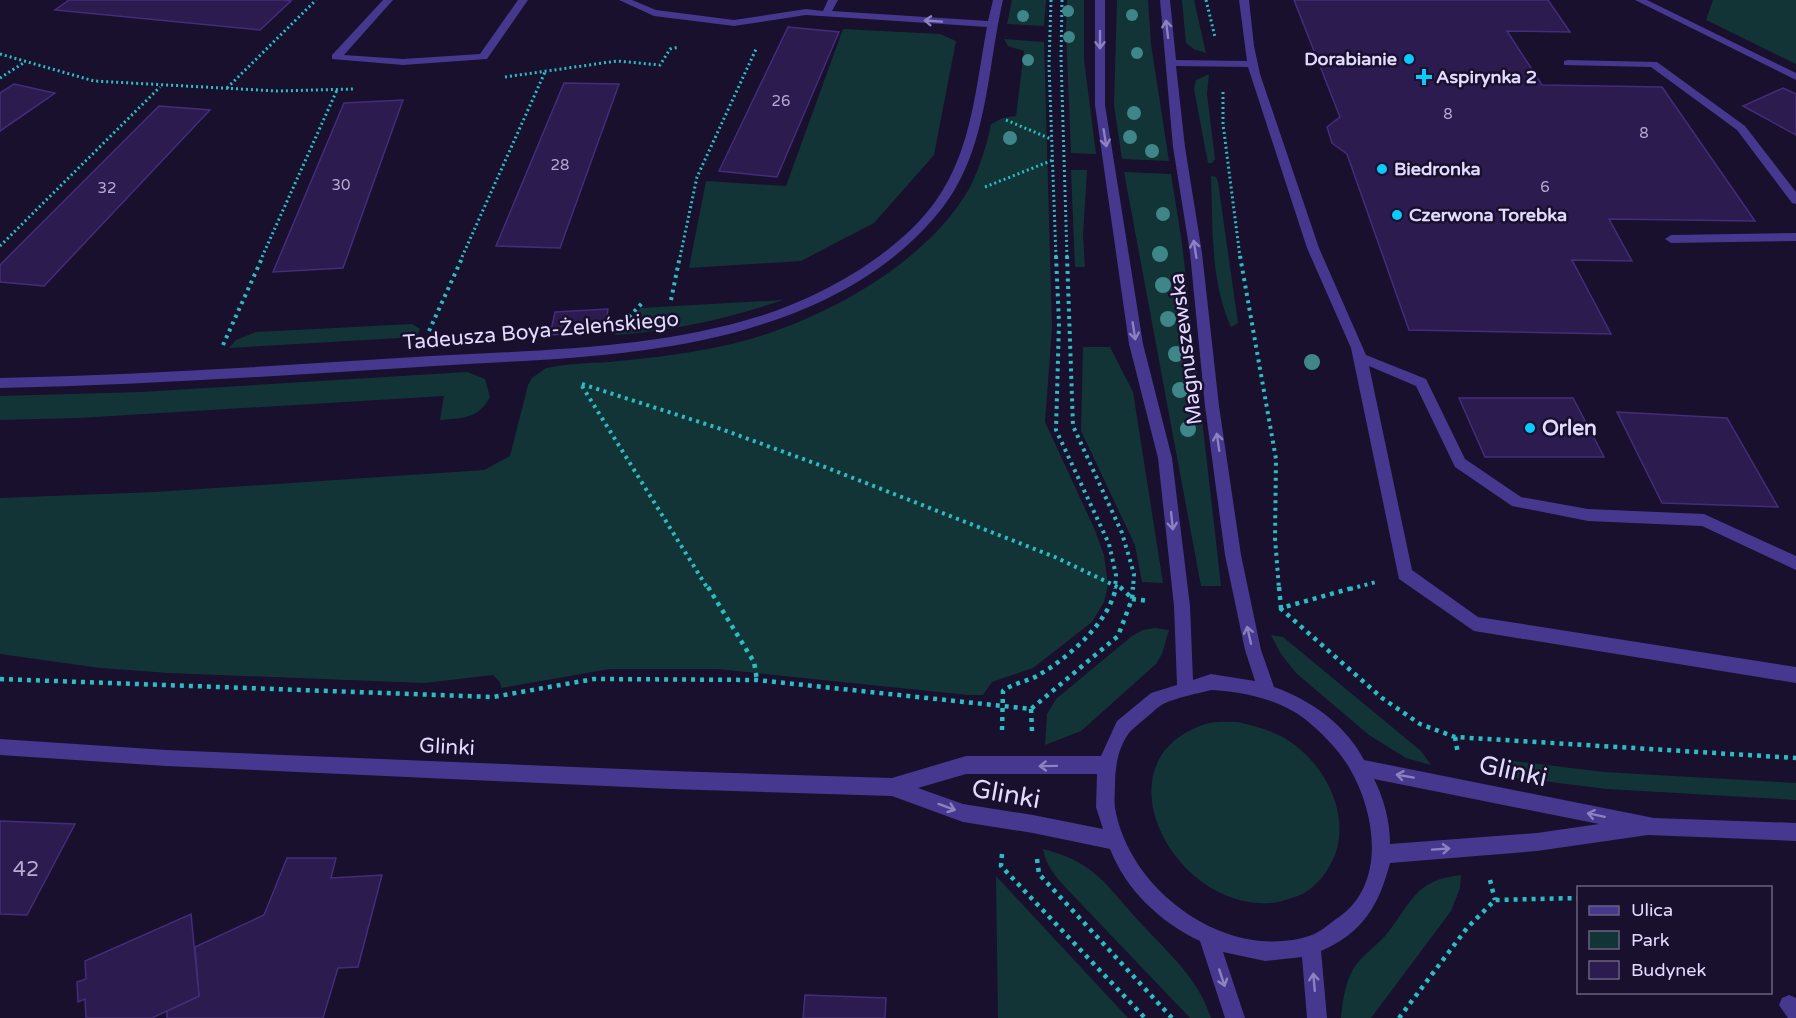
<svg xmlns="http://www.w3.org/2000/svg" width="1796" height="1018" font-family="'Varela Round',sans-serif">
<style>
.green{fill:#123437}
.building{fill:#2b1b4e;stroke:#442c7c;stroke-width:1.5}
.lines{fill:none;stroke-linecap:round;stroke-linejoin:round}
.path-far2{stroke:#2abdc4;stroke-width:3;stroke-dasharray:2 3;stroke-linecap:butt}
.path-far1{stroke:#2abdc4;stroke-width:4;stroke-dasharray:3 4.5;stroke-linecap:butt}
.path{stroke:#2abdc4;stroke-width:4.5;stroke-dasharray:4 5;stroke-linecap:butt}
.minor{fill:#45388e;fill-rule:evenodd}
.tree{fill:#3f8688}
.oneway{stroke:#8c81c1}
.poi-dot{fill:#07cbff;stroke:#18102c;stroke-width:2}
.labels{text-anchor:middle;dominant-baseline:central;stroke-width:5;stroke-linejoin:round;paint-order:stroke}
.far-number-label{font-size:15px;fill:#b5abd3}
.far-poi-label{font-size:18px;font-weight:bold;fill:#e3dbff;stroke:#18102c;text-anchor:start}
.street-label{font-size:21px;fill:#e3dbff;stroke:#18102c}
.poi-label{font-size:21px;font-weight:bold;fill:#e3dbff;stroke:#18102c;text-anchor:start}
.near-number-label{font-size:21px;fill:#b5abd3}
.near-street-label{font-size:26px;fill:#e3dbff;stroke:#18102c}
</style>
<rect width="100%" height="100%" fill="#18102c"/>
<g class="green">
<path d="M1012 0H1046L1044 26 1007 24Z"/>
<path d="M1067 0H1084V59L1096 154 1071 153 1066 32Z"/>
<path d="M1117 0H1148L1151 44 1169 161 1122 159 1114 105Z"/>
<path d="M1182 0H1194L1206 53 1194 49 1186 43Z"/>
<path d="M1713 0H1796V64L1706 20Z"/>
<path d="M843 29 940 34 956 41 934 155 874 223 801 261 689 268 706 181 786 186Z"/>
<path d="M1004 39 1044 42 1052 328 1045 422 1094 528 1104 555 1108 585 1104 602 1092 622 1033 668 992 682 983 695H968L717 669H610L501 688 500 682 493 675 424 683 169 673 100 668 0 654V498L155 492 484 470 510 456 528 385 532 378 546 368C566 364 588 363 609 362 642 359 675 355 708 349 800 333 921 272 969 189 979 170 987 145 991 124L1003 118 1016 116 1024 51 1008 46Z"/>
<path d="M1209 74 1207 94 1215 159 1212 163H1208L1194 89 1196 80Z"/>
<path d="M1071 170H1087L1083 235 1085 267H1075Z"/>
<path d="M1124 172 1171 174 1182 243 1221 586H1201Z"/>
<path d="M1211 176 1216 177 1218 182 1238 323 1231 327C1210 280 1213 228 1211 176Z"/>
<path d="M783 300C727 319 672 331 614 335L641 308Z"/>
<path d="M412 324 420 329 417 337 229 348 236 340 256 332Z"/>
<path d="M1083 347H1110L1133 392 1163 583 1142 582 1135 545 1081 431Z"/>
<path d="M467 372 485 379 490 397C479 419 462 418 440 420L444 396 78 418 0 420V396L141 392Z"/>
<path d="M1155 628 1169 630 1162 654 1156 664 1081 731 1045 745 1047 714 1056 699 1132 636 1143 630Z"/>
<path d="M1271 635 1283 637 1421 751 1431 765 1406 758 1369 735 1296 673 1281 654Z"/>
<path d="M1238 722C1259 727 1279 732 1296 746 1331 773 1354 826 1329 867 1321 881 1308 894 1292 898 1285 900 1277 903 1270 903 1172 909 1095 759 1206 724 1216 721 1228 722 1238 722Z"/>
<path d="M1488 758 1604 772 1796 783V800L1607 789 1493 775Z"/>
<path d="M1043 849C1059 853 1075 859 1089 869 1108 883 1121 902 1137 919 1165 950 1198 977 1211 1018H1190L1067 889C1056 877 1046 866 1043 849Z"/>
<path d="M1461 875 1460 888 1451 911 1371 1018H1341C1343 1000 1345 980 1356 965 1364 954 1376 946 1385 936 1411 905 1413 880 1461 875Z"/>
<path d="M996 876 1128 1018H998Z"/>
</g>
<g class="building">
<path d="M69 0H285L291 1 260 30 55 10Z"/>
<path d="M1294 0H1548L1570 32 1507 31 1542 85 1662 87 1755 221 1609 219 1632 261 1572 260 1611 334 1409 330 1347 154 1332 143 1327 127 1340 117Z"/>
<path d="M788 27 839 32 777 177 719 171Z"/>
<path d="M564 83 619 84 560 248 496 246Z"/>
<path d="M14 84 55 93 0 131V93Z"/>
<path d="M1783 88 1796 94V135L1743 106Z"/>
<path d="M403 100 343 268 273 272 344 103Z"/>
<path d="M159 106 210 110 44 286 0 282V265Z"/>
<path d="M608 309 605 332 550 335 555 312Z"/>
<path d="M1459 398H1573L1604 457H1485Z"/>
<path d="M1617 412 1727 418 1778 507 1662 503Z"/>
<path d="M0 821 75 824 27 915 0 914Z"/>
<path d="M287 858H336L331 878 382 875 358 967 338 968 323 1018H167V1011L199 996 195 947 264 915Z"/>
<path d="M191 914 199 996 152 1018H86L85 999 78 1002 77 982 86 979 85 961Z"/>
<path d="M805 995 886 998 885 1018H803Z"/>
</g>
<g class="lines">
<g class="path-far2">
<path d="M1051 0 1049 65 1056 257"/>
<path d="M1062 0 1061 58 1067 257"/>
<path d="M1206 0 1215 37"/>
<path d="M0 54 94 81 277 91 354 89"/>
<path d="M505 77 617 61 660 65 670 49 679 47"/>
<path d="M0 78 25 62"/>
<path d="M227 88 316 0"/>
<path d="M1223 92V124L1240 257"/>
<path d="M1006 120 1051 139"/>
<path d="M985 187 1053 160"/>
<path d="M0 246 160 87"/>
<path d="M262 257 337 90"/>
<path d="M462 257 545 72"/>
<path d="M680 257 697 177 757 47"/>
</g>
<g class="path-far1">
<path d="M1056 256 1059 323 1056 430 1109 544 1116 575 1115 589"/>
<path d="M1067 256 1073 426 1122 533 1134 574 1133 589"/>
<path d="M1240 256 1276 459 1275 538 1279 589"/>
<path d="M671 300 680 256"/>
<path d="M629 317 643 302"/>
<path d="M429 331 463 256"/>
<path d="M223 345 263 256"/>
<path d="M582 384 721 429 825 467 1055 557 1122 589"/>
<path d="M582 386 708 589"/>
<path d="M1350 589 1376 582"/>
</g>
<g class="path">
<path d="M708 587 754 662 757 680"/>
<path d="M1120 587 1133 599"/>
<path d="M1279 587 1281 608 1356 587"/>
<path d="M1132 599 1149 601"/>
<path d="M1280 608 1382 698 1420 724 1455 737 1796 758"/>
<path d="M0 679 493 697 594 679 757 680 1031 709 1118 636 1132 599 1133 587"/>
<path d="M1031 709 1032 732"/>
<path d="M1002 730 1003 691C1013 683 1026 682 1037 676 1068 658 1109 623 1116 587"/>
<path d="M1455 737 1458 754"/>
<path d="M1002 854 1001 866 1145 1018"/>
<path d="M1037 859 1039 874 1172 1018"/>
<path d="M1490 880 1495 900"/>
<path d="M1399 1018 1467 928 1495 900 1578 898"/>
</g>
<g class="minor">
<path d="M383 0H393L344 55 403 59 480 54 518 0H528L487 59 403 65 332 59V55Z"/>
<path d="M619 0H632L656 10 734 20 806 9 823 11 828 0H838L832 11 988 21 993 0H1003C987 69 988 149 943 207 901 262 835 301 769 322 663 358 546 359 435 366 290 375 145 385 0 388V378C144 375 287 365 431 356 540 350 655 349 760 316 822 297 900 253 937 199 972 149 976 85 987 27L806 15 734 26 654 16Z"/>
<path d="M1095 0H1105V105L1143 344 1172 458 1190 606 1193 680 1211 674 1255 681 1245 650 1225 555 1205 406 1190 253 1173 147 1160 0H1170L1176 60 1247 61 1239 0H1249L1254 46 1260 74 1319 248 1366 355 1426 379 1465 459 1521 497 1588 509 1704 514 1796 556V570L1702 526 1588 521 1512 506 1455 467 1416 386 1369 366 1412 570 1478 617 1796 667V683L1474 631 1399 579 1351 348 1307 248 1248 67 1176 66 1185 147 1202 253 1219 406 1241 555 1261 650 1274 687C1311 700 1346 725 1364 760L1654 818 1796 823V841L1648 835 1537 851 1390 863C1379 905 1363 933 1321 951L1327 1018H1307L1302 957 1265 961 1223 952 1245 1018H1225L1200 941C1161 923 1126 890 1110 849L1033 833 963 822 892 796 671 789 166 766 0 755V739L166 750 671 771 892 778 966 756H1101L1117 721 1151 693 1177 685 1174 606 1158 458 1129 344 1095 105ZM1211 690C1244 692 1278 699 1305 719 1322 733 1339 750 1350 769 1376 814 1386 884 1339 917 1330 923 1322 931 1312 935 1228 964 1129 891 1115 808 1114 800 1115 792 1115 785 1115 767 1118 748 1129 733 1132 729 1138 725 1142 721 1149 716 1156 708 1163 704 1178 697 1196 694 1211 690ZM966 774H1097L1096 807 1103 829 1033 815 963 804 918 788ZM1374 779 1599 824 1537 833 1390 844C1390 821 1384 799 1374 779Z"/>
<path d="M1635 0H1647L1796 73V80Z"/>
<path d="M1568 60 1657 62 1745 126 1796 192V204L1792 203 1737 130 1651 67 1564 65V61Z"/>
<path d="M1796 233V241L1671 243 1665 239 1671 235Z"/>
<path d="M1789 995 1796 998V1018H1788L1779 1005 1782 998Z"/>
</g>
</g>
<g class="tree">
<circle cx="1068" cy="11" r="6"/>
<circle cx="1132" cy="15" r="6"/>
<circle cx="1023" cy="16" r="6"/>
<circle cx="1069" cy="37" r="6"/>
<circle cx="1137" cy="53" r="6"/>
<circle cx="1028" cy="60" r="6"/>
<circle cx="1134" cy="113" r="7"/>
<circle cx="1130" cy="137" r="7"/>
<circle cx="1010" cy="138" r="7"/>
<circle cx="1152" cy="151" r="7"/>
<circle cx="1163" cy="214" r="7"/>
<circle cx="1160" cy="254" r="8"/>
<circle cx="1163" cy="285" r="8"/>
<circle cx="1168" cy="319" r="8"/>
<circle cx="1176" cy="354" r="8"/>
<circle cx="1312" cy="362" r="8"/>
<circle cx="1180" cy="390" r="8"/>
<circle cx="1188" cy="429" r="8"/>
</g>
<defs><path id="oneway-shaft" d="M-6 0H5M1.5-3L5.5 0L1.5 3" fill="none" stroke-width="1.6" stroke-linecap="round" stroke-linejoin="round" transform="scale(1.5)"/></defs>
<g class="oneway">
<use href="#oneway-shaft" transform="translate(933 21) rotate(-176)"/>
<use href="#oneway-shaft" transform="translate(1167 29) rotate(-97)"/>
<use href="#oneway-shaft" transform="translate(1100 40) rotate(90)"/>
<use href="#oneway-shaft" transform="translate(1105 138) rotate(81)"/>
<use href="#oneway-shaft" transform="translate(1195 249) rotate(-99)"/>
<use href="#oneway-shaft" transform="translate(1134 331) rotate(81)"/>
<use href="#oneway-shaft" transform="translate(1218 442) rotate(-98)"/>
<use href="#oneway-shaft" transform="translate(1172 521) rotate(84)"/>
<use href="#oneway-shaft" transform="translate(1249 635) rotate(-103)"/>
<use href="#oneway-shaft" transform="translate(1048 766) rotate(179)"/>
<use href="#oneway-shaft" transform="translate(1405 776) rotate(-170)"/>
<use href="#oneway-shaft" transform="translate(947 807) rotate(20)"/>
<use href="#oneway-shaft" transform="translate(1596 815) rotate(-168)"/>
<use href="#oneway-shaft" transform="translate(1441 849) rotate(-4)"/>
<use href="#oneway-shaft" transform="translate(1222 978) rotate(72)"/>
<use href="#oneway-shaft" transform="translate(1314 982) rotate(-95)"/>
</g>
<g class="poi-dot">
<circle cx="1409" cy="59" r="6"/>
<path d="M1421 68h6v6h6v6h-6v6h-6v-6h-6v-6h6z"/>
<circle cx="1382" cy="169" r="6"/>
<circle cx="1397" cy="215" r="6"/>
<circle cx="1530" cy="428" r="6"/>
</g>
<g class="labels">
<g class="far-number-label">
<text x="781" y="101">26</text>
<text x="1448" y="114">8</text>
<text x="1644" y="133">8</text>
<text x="560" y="165">28</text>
<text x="341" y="185">30</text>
<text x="1545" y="187">6</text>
<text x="107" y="188">32</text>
</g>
<g class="far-poi-label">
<text x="1397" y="59" text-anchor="end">Dorabianie</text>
<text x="1436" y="77">Aspirynka 2</text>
<text x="1394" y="169">Biedronka</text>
<text x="1409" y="215">Czerwona Torebka</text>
</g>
<g class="street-label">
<text transform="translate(541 331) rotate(-5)">Tadeusza Boya-Żeleńskiego</text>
<text transform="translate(1186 349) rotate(-97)">Magnuszewska</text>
<text transform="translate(447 747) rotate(3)">Glinki</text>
</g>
<g class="poi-label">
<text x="1542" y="428">Orlen</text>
</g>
<g class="near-number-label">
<text x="26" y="869">42</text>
</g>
<g class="near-street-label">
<text transform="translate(1513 771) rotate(12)">Glinki</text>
<text transform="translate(1006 794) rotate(10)">Glinki</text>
</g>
</g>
<rect x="1577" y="886" width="195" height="108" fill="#18102c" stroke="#696180" stroke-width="1.5"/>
<rect x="1589" y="906" width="30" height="9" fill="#45388e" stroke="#696180" stroke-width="1.5"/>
<text x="1631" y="916" font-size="18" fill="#e3dbff">Ulica</text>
<rect x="1589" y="931" width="30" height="18" fill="#123437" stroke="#696180" stroke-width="1.5"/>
<text x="1631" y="946" font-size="18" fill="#e3dbff">Park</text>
<rect x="1589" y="961" width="30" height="18" fill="#2b1b4e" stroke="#696180" stroke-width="1.5"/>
<text x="1631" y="976" font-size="18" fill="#e3dbff">Budynek</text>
</svg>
